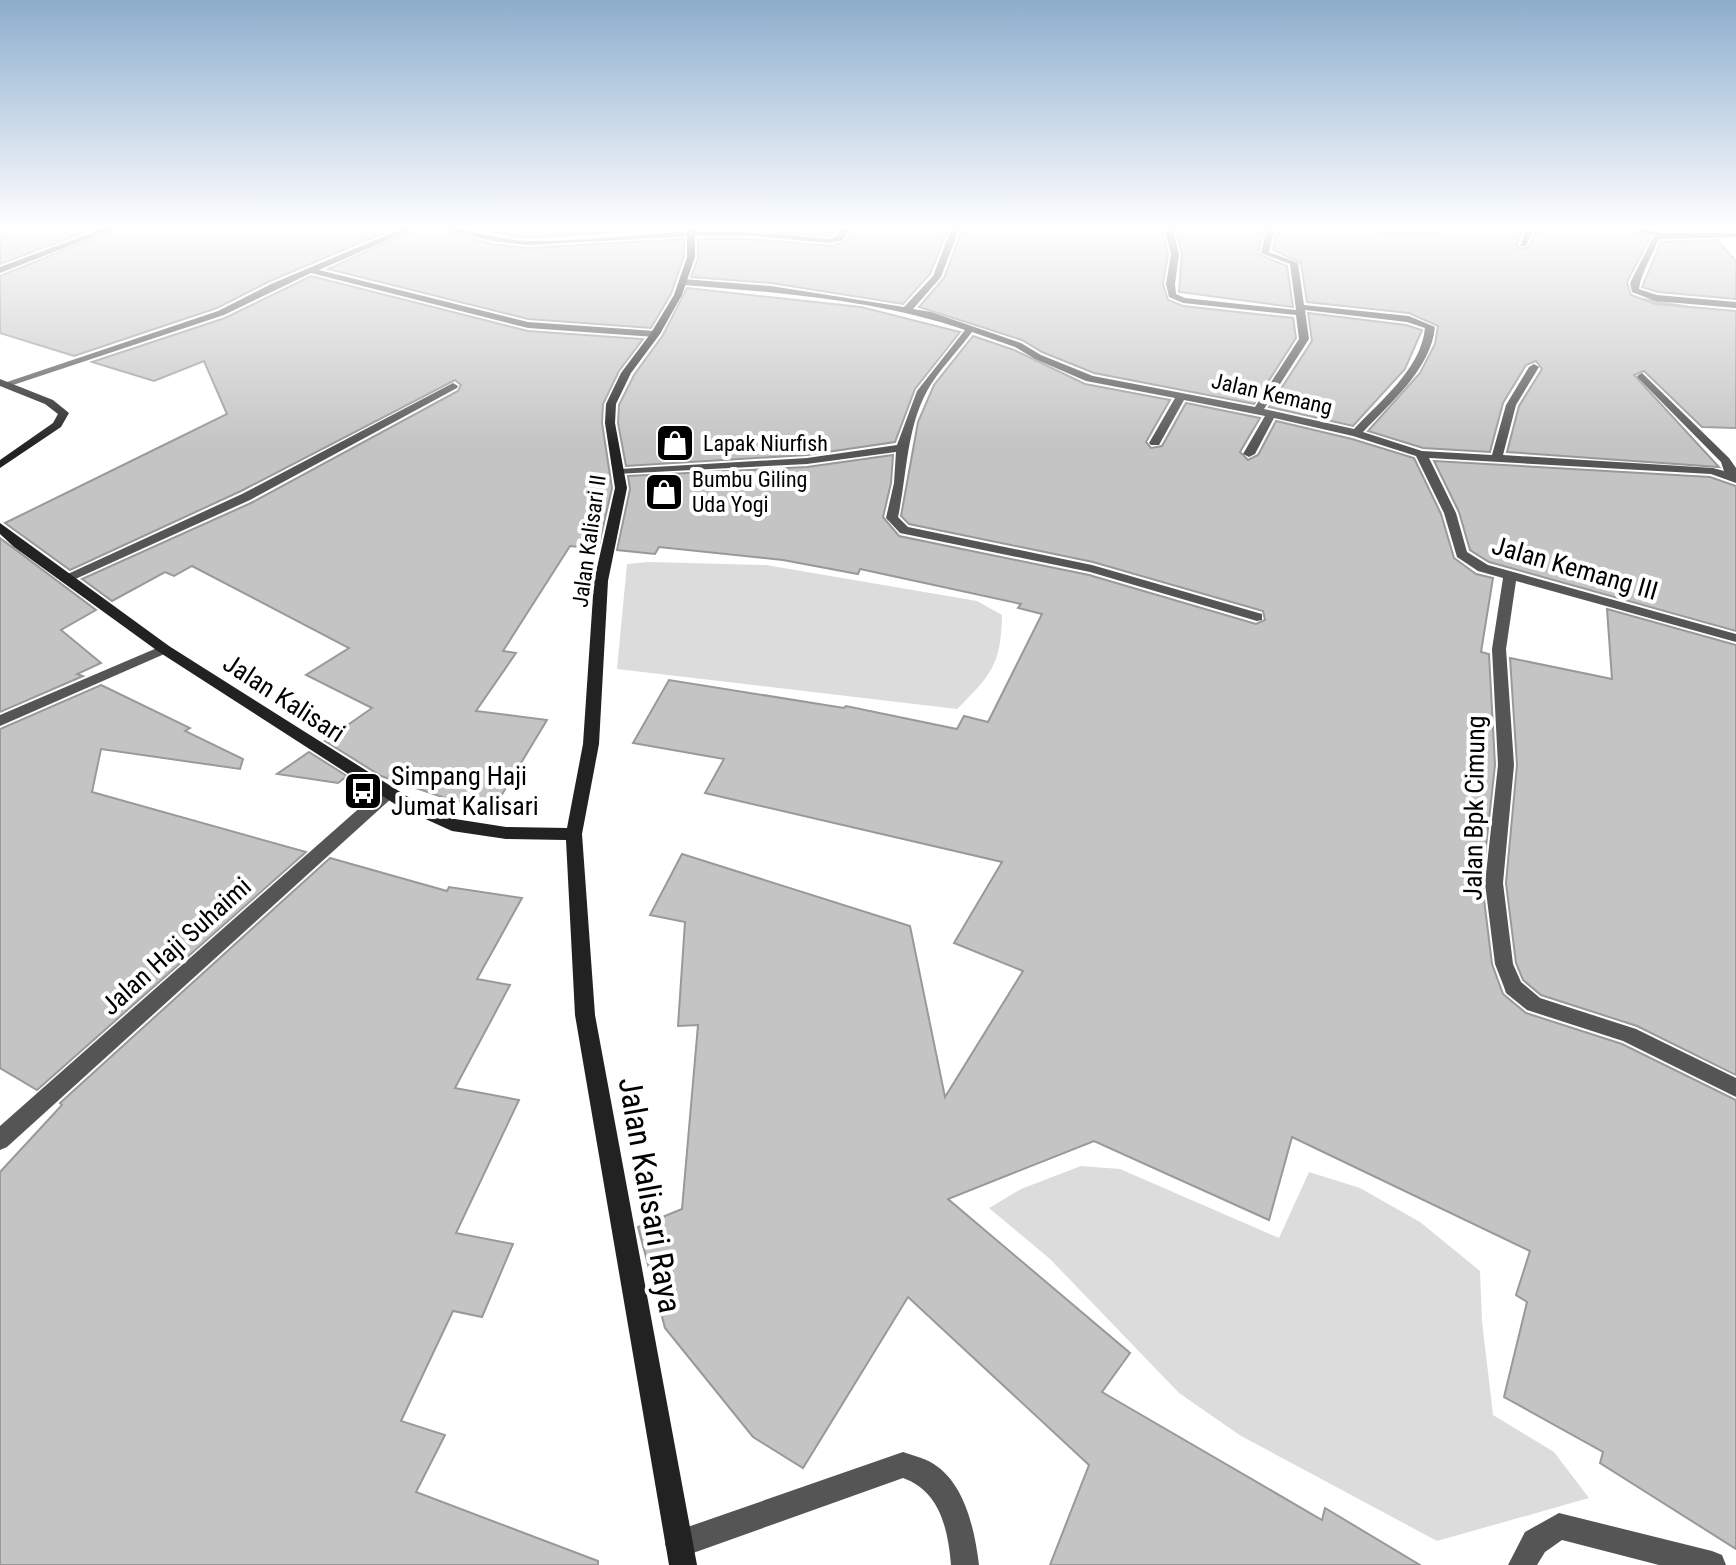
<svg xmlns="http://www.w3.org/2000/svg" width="1736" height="1565" font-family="'Roboto Condensed',sans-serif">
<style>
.green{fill:#dcdcdc}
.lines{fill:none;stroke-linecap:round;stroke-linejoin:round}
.river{fill:#a3a3a3;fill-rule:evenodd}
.building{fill:#c4c4c4;stroke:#999;stroke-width:2}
.lane{fill:#555;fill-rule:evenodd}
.street{fill:#555;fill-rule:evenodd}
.secondary{fill:#222;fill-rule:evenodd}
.labels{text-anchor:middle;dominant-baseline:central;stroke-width:8;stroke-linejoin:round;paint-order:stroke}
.far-street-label{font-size:22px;fill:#000;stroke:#fff}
.far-poi-label{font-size:22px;fill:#000;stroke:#fff;text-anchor:start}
.street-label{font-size:26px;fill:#000;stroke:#fff}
.poi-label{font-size:26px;fill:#000;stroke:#fff;text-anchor:start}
.near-street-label{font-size:32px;fill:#000;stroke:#fff}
</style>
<rect width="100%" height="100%" fill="#fff"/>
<g class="green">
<path d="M648 562 766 565 977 601 1002 615C1001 665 991 675 957 709L617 669 627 564Z"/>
<path d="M1081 1166 1120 1169 1279 1238 1309 1172 1360 1188 1420 1222 1480 1271 1482 1321 1493 1415 1554 1452 1589 1498 1437 1541 1241 1436 1179 1393 1050 1259 989 1208 1021 1189Z"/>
</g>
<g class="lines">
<path class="river" d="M1375 227H1427L1433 236 1544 281 1736 314V348L1512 306 1399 256Z"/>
</g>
<g class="building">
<path d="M0 227H99L0 264Z"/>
<path d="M121 227H398L270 281 217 308 74 356 0 333V276Z"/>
<path d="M420 227H433L491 244 527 248 684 239V256L671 294 651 328 528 319 328 269Z"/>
<path d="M464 227H684L527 238Z"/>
<path d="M698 227H840L829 236Z"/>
<path d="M855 227H945L947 232 930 274 903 304 771 283 691 277 698 258V239H753L830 246 845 242Z"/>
<path d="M959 227H1161L1168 254 1163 284 1168 300 1183 306 1293 318 1296 338 1254 404 1094 373 1042 352 1022 340 919 307 944 278 961 233Z"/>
<path d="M1175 227H1264L1258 254 1287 266 1293 307 1179 292 1182 254Z"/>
<path d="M1278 227H1328L1436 236 1431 227 1523 229 1517 245 1520 249 1529 247 1539 227H1624L1650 238 1627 282 1631 295 1655 304 1736 311V428L1702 427 1644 371 1634 375 1719 467 1507 452 1519 406 1542 369 1536 361 1526 365 1503 403 1490 452 1423 448 1368 431 1420 373 1435 344 1438 326 1409 313 1307 302 1301 263 1273 250Z"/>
<path d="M1717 240 1736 261V299L1658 292 1642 287 1661 242Z"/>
<path d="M311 276 528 331 643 339 619 371 603 404 602 423 612 488 598 549 570 546 503 651 516 653 476 711 547 720 495 806 451 800 381 776 325 741 372 708 306 675 349 648 192 566 174 576 165 572 112 601 82 579 251 503 458 391 461 385 455 380 241 491 70 570 5 523 227 414 204 361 154 381 92 362 225 318Z"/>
<path d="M687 288 861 307 960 332 915 389 895 442 807 455 626 466 618 423 619 405 634 375 663 335Z"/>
<path d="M1308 313 1406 325 1422 330 1405 369 1353 426 1269 407 1312 341Z"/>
<path d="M973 336 1014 350 1085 384 1170 400 1146 442 1151 448 1162 446 1186 403 1260 418 1240 452 1248 460 1258 455 1276 421 1352 439 1414 458 1441 514 1454 558 1476 574 1493 578 1481 652 1489 654 1495 765 1482 883 1492 964 1503 994 1526 1013 1622 1044 1736 1100V1549L1600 1463 1603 1452 1504 1397 1527 1302 1516 1295 1530 1251 1292 1137 1269 1220 1094 1141 948 1199 1130 1353 1102 1392 1322 1520 1325 1508 1420 1565H1050L1089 1465 908 1297 803 1468 753 1437 665 1328 638 1227 682 1209 698 1025 678 1026 685 922 650 915 682 854 910 926 945 1097 1023 971 954 943 1002 862 705 793 724 759 633 743 669 680 844 708 846 706 957 729 964 716 988 722 1042 614 1018 608 1021 604 860 569 858 574 783 560 659 547 655 554 617 550 630 489 628 476 807 467 893 455 891 483 883 517 899 536 1089 575 1256 624 1265 620 1263 611 1093 562 909 524 901 516 918 422 934 385Z"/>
<path d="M1434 461 1710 477 1736 486V631L1489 562 1470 550 1459 512Z"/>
<path d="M0 538 96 610 61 630 101 663 77 674 83 676 0 712Z"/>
<path d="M1607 609 1736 645V1075L1637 1026 1541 995 1523 980 1516 963 1506 883 1517 765 1510 658 1612 679Z"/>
<path d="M101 685 190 728 185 731 243 759 240 769 101 749 92 792 306 852 37 1090 0 1068V729Z"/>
<path d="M309 752 347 776 338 783 277 774Z"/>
<path d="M330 858 447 891 449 887 522 898 477 979 510 985 455 1088 519 1100 456 1233 513 1244 482 1317 453 1311 401 1421 445 1435 416 1492 598 1561V1565H0V1172L62 1105 60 1103Z"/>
</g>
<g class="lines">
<path class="lane" d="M903 1452C915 1456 928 1459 938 1467 966 1488 975 1532 979 1565H951C948 1529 940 1491 903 1478L679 1558 669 1554 665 1544 669 1534 679 1530Z"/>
<g class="street">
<path d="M107 227H118L0 273V267Z"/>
<path d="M406 227H417L319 270 528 322 655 331 660 334 655 337 528 328 311 273 224 315 10 386 1 384 218 311 271 284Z"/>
<path d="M436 227C467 227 496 240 527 241 580 242 634 234 687 232 735 230 782 234 829 239L837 236 844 227H852L843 240 829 243 753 236H691L527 245 492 241Z"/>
<path d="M948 227H956L958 232 941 277 913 309 931 312 1021 343 1041 355 1093 376 1255 407 1299 339 1296 315 1183 303 1169 297 1166 284 1171 254 1164 227H1172L1179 254 1175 284 1176 294 1185 298 1296 310 1290 264 1261 253 1267 227H1275L1269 252 1298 263 1304 305 1409 316 1435 327C1431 369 1390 403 1363 432L1422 451 1492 455 1506 405 1529 367 1534 364 1539 367 1516 405 1503 455 1713 468 1724 471 1721 462 1638 378 1637 376 1642 373 1729 458 1736 468V483L1711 474 1429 458 1456 513 1467 552 1488 565 1736 634V642L1516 581 1506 649 1514 765 1503 883 1513 964 1521 982 1540 998 1636 1029 1736 1078V1097L1623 1041 1527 1010 1506 993 1504 987 1495 964 1485 883 1498 765 1492 649 1503 578 1478 571 1457 557 1444 513 1416 456 1353 436 1274 418 1255 454 1249 457 1243 454 1265 416 1184 400 1159 445H1151L1149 443 1175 398 1086 381 1035 359 1015 347 972 332C958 351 938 371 927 391 906 430 907 476 898 517L908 527 1092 565 1262 614V620L1257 621 1090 572 900 533 886 518 894 483 896 452 807 464 616 474 614 472 620 469 807 458 897 445 917 391 965 330C878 300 774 292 683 285L679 282 683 279 771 286 904 307 933 276 950 232ZM1305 310 1407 322 1425 328C1421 369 1380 401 1354 429L1264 409 1309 339Z"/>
<path d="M1527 227H1535L1526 246H1520Z"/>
<path d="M1627 227H1640L1661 233H1736V237L1659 239C1653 253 1640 276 1639 289L1657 295 1736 302V308L1655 301 1632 292 1630 283 1654 236Z"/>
<path d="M453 383 458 386 457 388 250 500 71 581H61L59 578 242 494Z"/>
<path d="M164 645 169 646 171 649 169 652 0 726V715Z"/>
<path d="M387 787 395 793 393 797 7 1147 0 1150V1126L381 789Z"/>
<path d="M1559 1513 1712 1551 1722 1555 1726 1565H1659L1562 1540 1545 1552 1537 1565H1508L1525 1532Z"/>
</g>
<g class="secondary">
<path d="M687 227H695V257L682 295 660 334 631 373 616 404 615 423 627 488 608 581 599 744 582 834 595 1015 697 1565H669L575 1015 566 840 506 839 452 831 401 808 159 652 14 547 0 534V523L169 646 413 800 455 819 506 827 567 828 583 744 594 581 615 488 605 423 606 404 621 373 651 333 674 295 687 257Z"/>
<path d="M0 379 53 400 69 413 61 427 0 468V460L53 423 58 414 45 404 0 386Z"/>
</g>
</g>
<linearGradient id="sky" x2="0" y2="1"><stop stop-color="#8cadcc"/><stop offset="0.51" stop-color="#fff"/><stop offset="1" stop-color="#fff" stop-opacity="0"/></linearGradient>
<rect width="1736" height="446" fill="url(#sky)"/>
<defs>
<symbol id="shop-square" viewBox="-11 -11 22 22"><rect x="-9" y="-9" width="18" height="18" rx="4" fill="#000" stroke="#fff"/><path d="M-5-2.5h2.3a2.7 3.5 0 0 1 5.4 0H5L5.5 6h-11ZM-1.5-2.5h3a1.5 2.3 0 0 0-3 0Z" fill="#fff"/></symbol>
<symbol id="bus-square" viewBox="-11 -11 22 22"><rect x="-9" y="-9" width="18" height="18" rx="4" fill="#000" stroke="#fff"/><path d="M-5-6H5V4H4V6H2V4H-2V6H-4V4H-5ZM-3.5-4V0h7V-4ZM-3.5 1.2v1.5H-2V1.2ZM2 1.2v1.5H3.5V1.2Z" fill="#fff"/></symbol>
</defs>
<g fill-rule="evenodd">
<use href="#shop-square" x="653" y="421" width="44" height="44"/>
<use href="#shop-square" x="642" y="470" width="44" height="44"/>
<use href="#bus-square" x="341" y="769" width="44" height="44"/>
</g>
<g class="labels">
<g class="far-street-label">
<text transform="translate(1272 394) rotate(13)">Jalan Kemang</text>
<text transform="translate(589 541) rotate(-82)">Jalan Kalisari II</text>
</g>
<g class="far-poi-label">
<text x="703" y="443">Lapak Niurfish</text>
<text x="692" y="479">Bumbu Giling<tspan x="692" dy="25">Uda Yogi</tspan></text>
</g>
<g class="street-label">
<text transform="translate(1575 568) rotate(16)">Jalan Kemang III</text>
<text transform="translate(284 698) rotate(33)">Jalan Kalisari</text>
<text transform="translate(1474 808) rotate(-89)">Jalan Bpk Cimung</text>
<text transform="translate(176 946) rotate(-42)">Jalan Haji Suhaimi</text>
</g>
<g class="poi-label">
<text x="391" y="776">Simpang Haji<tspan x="391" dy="30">Jumat Kalisari</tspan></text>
</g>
<g class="near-street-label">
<text transform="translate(650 1195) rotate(80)">Jalan Kalisari Raya</text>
</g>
</g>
</svg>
